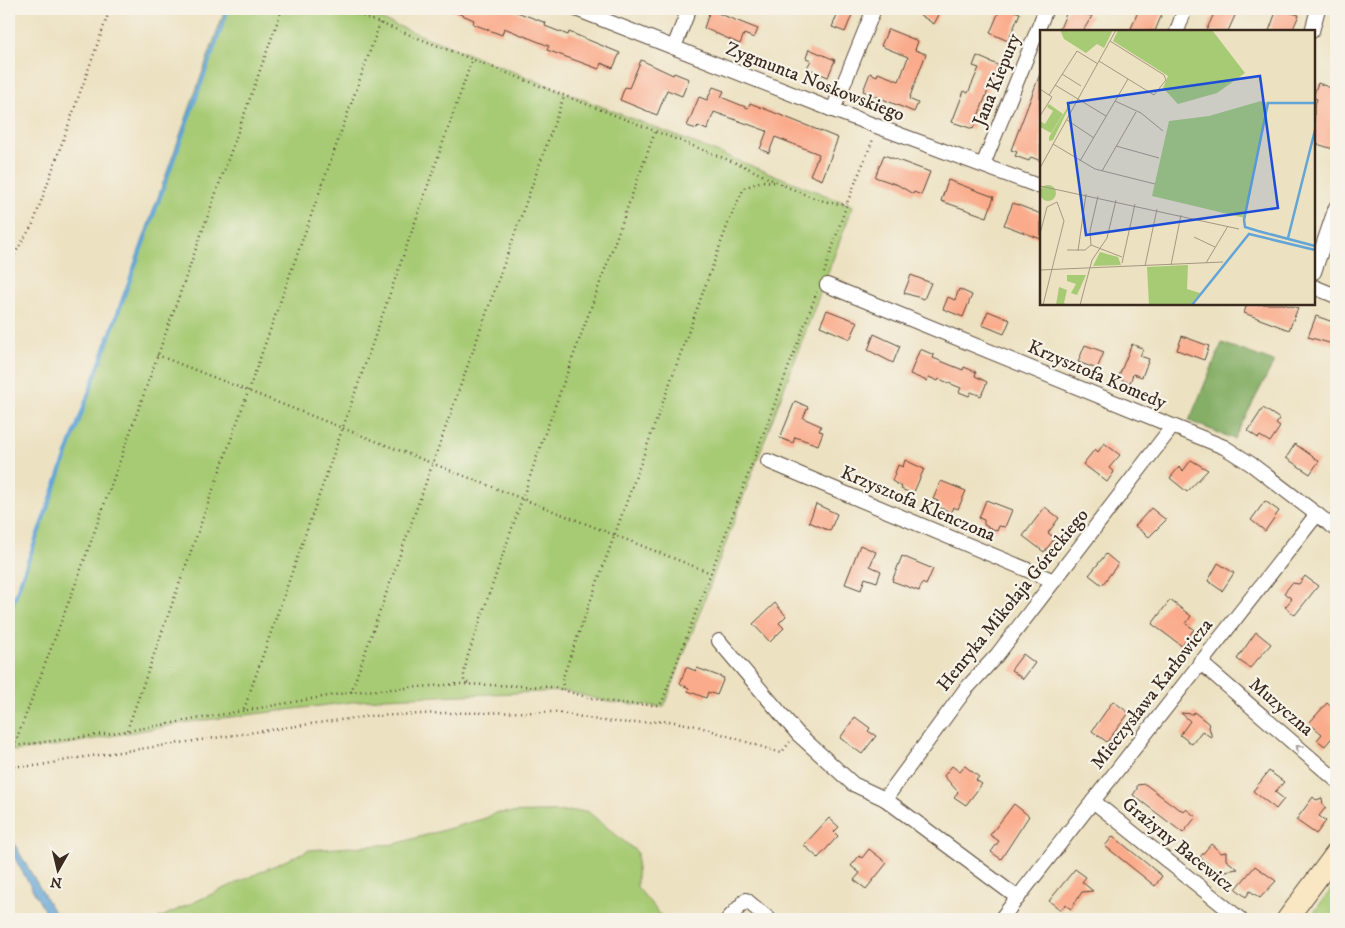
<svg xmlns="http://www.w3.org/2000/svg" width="1345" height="928" font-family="'IM FELL DW Pica',serif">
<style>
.green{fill:#a7cb75;stroke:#717a4a}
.forest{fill:#85af66;stroke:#606c42}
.water{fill:#62a5d6;stroke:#4e687a}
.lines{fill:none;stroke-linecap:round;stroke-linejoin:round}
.stream{stroke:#62a5d6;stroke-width:4}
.building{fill:#faab8b}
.street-casing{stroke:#564536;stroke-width:16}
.secondary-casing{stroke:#564536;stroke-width:22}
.path{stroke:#564536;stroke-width:2.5;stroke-dasharray:1 4;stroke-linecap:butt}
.street{stroke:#fff;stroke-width:14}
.secondary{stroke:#f9e7c3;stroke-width:20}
.oneway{stroke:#a79f9a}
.labels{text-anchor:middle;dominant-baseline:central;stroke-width:4.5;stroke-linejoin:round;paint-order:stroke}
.street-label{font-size:19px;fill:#3b2a1e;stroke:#f7f3e8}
.inset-river{fill:none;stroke:#62a5d6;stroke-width:2.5}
.inset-road{fill:none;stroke:#a59880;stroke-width:1}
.view{fill:#1d4ed8;fill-opacity:0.15;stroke:#1d4ed8;stroke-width:2.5}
.inset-edge{fill:none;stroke:#3b2a1e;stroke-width:2.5}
</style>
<rect width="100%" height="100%" fill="#f7f3e8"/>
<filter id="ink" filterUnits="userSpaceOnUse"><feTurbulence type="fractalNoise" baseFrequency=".02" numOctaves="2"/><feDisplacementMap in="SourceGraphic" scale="10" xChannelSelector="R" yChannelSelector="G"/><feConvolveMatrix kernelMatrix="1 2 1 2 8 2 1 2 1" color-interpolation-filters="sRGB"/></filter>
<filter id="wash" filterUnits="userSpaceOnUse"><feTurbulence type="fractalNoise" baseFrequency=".0096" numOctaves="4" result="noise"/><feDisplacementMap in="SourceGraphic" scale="20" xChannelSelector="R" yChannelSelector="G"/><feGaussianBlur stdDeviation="1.12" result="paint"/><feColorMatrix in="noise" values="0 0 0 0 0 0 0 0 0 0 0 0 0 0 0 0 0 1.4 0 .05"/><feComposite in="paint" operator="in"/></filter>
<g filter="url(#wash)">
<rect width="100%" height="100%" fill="#ece1c1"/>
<g class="green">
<path d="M225 9H355L853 206 664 707 608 702 567 691 384 698 190 722 56 746 15 751 9 749V615Z"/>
<path d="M587 811 637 852V887L664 919H157L309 850 395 844 486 818 495 813Z"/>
<path d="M1336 883V914L1332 919H1309Z"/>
</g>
<path class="forest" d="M1222 343 1274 362 1234 439 1189 421Z"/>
<path class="water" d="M9 835 58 919H49L9 848Z"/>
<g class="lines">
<path class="stream" d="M9 614 228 9"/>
</g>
<g id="blocks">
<g class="building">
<path d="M448 9H509L546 23 545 26 568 35 569 32 620 53 613 68 601 63 599 69 547 50 549 46 504 28 502 35 473 24 474 20Z"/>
<path d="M911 9H942L934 24Z"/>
<path d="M1000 9H1008L1020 13 1008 41 990 33Z"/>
<path d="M1068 9H1087L1085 14 1092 16 1083 31H1059Z"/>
<path d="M1139 9H1164L1155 31H1130Z"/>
<path d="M1216 9H1238L1228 31H1206Z"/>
<path d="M1277 9 1299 15 1292 31H1269Z"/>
<path d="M710 10 758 29 754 38 744 34 740 44 704 28Z"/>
<path d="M839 10 852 15 845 32 832 27Z"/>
<path d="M888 29 918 41 915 50 926 54 909 99 918 103 914 112 863 91 870 73 877 76 878 73 899 81 903 71 908 57 881 46Z"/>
<path d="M809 49 835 60 828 77 807 68 811 60 806 58Z"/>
<path d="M977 56 998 65 973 129 952 122 964 91 968 93 979 68 973 66Z"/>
<path d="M641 60 673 75 674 73 689 79 682 96 667 90 657 115 620 100 625 87 629 88Z"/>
<path d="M1040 74 1041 161 1031 157 1029 161 1015 156 1017 152 1011 150Z"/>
<path d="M1318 83 1336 90V150L1314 143V107L1317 99 1314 98V94Z"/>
<path d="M713 87 724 91 721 97 748 108 750 103 838 138 822 180 810 175 819 154 775 137 769 153 760 149 767 131 714 112 707 130 698 126 697 129 687 126 699 97 707 100Z"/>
<path d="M884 155 930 172 921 195 914 192 913 194 898 185 875 177Z"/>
<path d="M948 180 994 197 987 217 941 201Z"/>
<path d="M1013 203 1041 214V239L1004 225Z"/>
<path d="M911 275 931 283 924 299 904 293Z"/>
<path d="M959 289 972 295 963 317 943 309 948 297 955 300Z"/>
<path d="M1247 304H1283L1298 308 1289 330 1244 313Z"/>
<path d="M827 310 858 322 850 339 820 326Z"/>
<path d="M988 311 1010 320 1004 334 982 325Z"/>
<path d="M1316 316 1336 323V345L1308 337Z"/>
<path d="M874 334 900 346 893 363 868 350Z"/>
<path d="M1182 336 1209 346 1204 360 1177 350Z"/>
<path d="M1132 344 1143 349 1140 356 1149 359 1142 377 1133 374 1130 383 1118 378Z"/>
<path d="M1085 345 1104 352 1097 369 1078 362Z"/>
<path d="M920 349 934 355 933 358 963 370 964 367 976 372 975 376 987 382 981 396 971 392 969 396 959 392 961 388 939 379 938 381 929 377 927 381 910 374Z"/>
<path d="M795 401 808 407 803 418 821 426 819 431 823 432 818 445 795 437 793 443 780 438Z"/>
<path d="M1263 408 1280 419 1276 424 1280 427 1270 442 1260 436 1258 438 1248 431Z"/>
<path d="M1104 443 1120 455 1109 468 1114 472 1107 482 1083 464 1095 449 1098 452Z"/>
<path d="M1295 444 1319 461 1310 474 1286 458Z"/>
<path d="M905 460 924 469 913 494 901 489 902 487 892 481 898 465 903 467Z"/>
<path d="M1191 460 1208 470 1187 492 1170 478 1179 467 1183 471Z"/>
<path d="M941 481 966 491 958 509 953 507 951 512 936 506 938 501 933 499Z"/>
<path d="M986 500 1012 510 1005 527 999 526 997 531 984 525V520L979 518Z"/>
<path d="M1265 501 1279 511 1265 531 1251 520Z"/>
<path d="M816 504 837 514 830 531 809 522Z"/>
<path d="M1045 507 1059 518 1048 533 1055 538 1044 552 1023 536Z"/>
<path d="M1151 508 1166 520 1149 537 1135 526Z"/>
<path d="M860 545 876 552 870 566 881 571 877 582 865 578 861 590 845 584Z"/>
<path d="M1106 554 1118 564 1102 585 1089 575Z"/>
<path d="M902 556 933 569 926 585 922 583 919 591 892 581Z"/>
<path d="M1218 563 1234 573 1222 591 1208 581Z"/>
<path d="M1305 576 1318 586 1295 615 1285 607 1292 599 1284 593 1292 583 1299 584Z"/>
<path d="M1170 600 1191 616 1186 624 1194 629 1182 646 1152 624Z"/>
<path d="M775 603 786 616 779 623 784 628 770 642 753 624Z"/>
<path d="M1256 632 1271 644 1250 668 1237 659Z"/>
<path d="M1023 654 1035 663 1023 679 1011 670Z"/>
<path d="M686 667 696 671 697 668 724 678 717 695 708 692 706 698 688 691 689 688 680 684Z"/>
<path d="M1113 701 1129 713 1107 742 1092 731Z"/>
<path d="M1327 703 1336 711V733L1325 746 1317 740 1322 734 1309 723Z"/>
<path d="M1194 712 1208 723 1212 738 1202 731 1192 744 1180 735 1190 721 1181 713 1193 714Z"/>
<path d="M855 717 870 728 868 731 876 736 862 754 840 738Z"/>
<path d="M952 766 960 772 965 766 979 777 976 780 982 784 966 805 954 797 958 792 944 776Z"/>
<path d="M1269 771 1284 782 1275 792 1284 799 1276 809 1253 791Z"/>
<path d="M1145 784 1177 808 1184 811 1186 809 1196 817 1183 833 1133 795 1137 789V785Z"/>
<path d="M1313 797 1316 800 1322 798 1323 805 1326 807 1319 816 1326 821 1316 834 1296 820Z"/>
<path d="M1014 804 1029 816 1001 859 991 852 999 841 990 835Z"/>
<path d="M829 818 839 827 834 832 838 836 818 858 804 845Z"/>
<path d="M1113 836 1162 876 1155 886 1105 846Z"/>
<path d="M1211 844 1221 853 1226 852V860L1238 869 1225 871 1222 875 1200 857Z"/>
<path d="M869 849 887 863 866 889 854 880 860 873 851 866 859 856 862 858Z"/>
<path d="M1255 866 1276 881 1260 898 1250 891 1246 897 1236 889Z"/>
<path d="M1075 869 1086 877 1082 882 1093 891 1082 892 1071 909 1065 905 1061 910 1049 901Z"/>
</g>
</g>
</g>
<g filter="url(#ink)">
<use href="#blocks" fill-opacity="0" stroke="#564536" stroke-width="1"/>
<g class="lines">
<defs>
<g id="street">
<path d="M576 9 833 110 1041 187"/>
<path d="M1177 31 1185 9"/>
<path d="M1312 31 1318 9"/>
<path d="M674 47 689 9"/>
<path d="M833 110 874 9"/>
<path d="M983 165 1046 9"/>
<path d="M1314 272 1336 207"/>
<path d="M827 285 1224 447 1251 464 1336 529"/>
<path d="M1314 287 1336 296"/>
<path d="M768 461 1054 581"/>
<path d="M719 641 798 734 853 784 885 799 1018 898"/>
<path d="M1200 662 1336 780"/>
<path d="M885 799 965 690 997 655 1172 427"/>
<path d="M1093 801 1240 919"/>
<path d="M728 919 746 900 769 919"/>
<path d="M1001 919 1317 514"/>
</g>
<path id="secondary" d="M1287 919 1336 853"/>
</defs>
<use href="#street" class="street-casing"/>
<use href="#secondary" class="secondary-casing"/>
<g class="path">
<path d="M282 9 80 572 14 746 127 731 351 692 459 684 553 687 564 690"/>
<path d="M344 9 744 166C764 176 829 210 847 203"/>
<path d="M774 182 762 181 744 188 730 218 565 671 562 681 564 690C594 701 627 705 659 705L662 702 817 292"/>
<path d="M9 263 33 224 110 9"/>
<path d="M824 273 847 203 874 137"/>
<path d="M157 355 711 573"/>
<path d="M468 683 464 681V673L468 655 543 439 655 132"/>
<path d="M351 692 564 96"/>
<path d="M244 709 472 60"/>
<path d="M127 730 380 23"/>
<path d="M9 766H36L78 758 317 723 371 716 444 713 556 712 603 721 632 723 669 721 697 726 781 753 790 742"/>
</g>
<use href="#street" class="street"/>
<use href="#secondary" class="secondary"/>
</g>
<defs><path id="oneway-chevron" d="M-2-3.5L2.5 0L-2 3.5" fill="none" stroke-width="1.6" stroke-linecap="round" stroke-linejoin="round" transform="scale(1.25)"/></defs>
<use class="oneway" href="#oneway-chevron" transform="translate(1299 748) rotate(-139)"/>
</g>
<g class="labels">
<g class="street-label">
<text transform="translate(997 80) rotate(-68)">Jana Kiepury</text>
<text transform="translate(815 82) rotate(21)">Zygmunta Noskowskiego</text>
<text transform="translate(1097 375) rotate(23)">Krzysztofa Komedy</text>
<text transform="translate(918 504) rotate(23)">Krzysztofa Klenczona</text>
<text transform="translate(1013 600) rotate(-51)">Henryka Mikołaja Góreckiego</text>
<text transform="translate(1152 694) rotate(-52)">Mieczysława Karłowicza</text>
<text transform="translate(1281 707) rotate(41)">Muzyczna</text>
<text transform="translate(1178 845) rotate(39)">Grażyny Bacewicz</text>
</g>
</g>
<g transform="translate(1040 30)">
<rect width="275" height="275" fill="#ece1c1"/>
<path d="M20 0H73L64 18 57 14 46 23 24 9ZM78 0H172L205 43 177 63 138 74 123 58 128 46 73 11ZM34 67 13 110 9 111V107ZM221 71 228 73 205 188 112 166 129 91 169 86ZM9 74 23 84 11 103 0 97V91L5 94 13 81 7 77ZM0 163a8 8 0 1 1 16 0a8 8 0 1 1-16 0ZM60 222 78 227 81 235 53 236ZM148 235 147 259 160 263 151 275H109L107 237ZM27 245H46L37 265 31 263 36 254 27 251ZM19 257 27 260 24 273 27 275H16Z" fill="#a7cb75"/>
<path class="inset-river" d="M275 73H228L204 190 205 197 218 201 275 216M248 208 275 100M152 275 209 204 275 220"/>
<path class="inset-road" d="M59 31 114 65 126 50 124 45 70 11M22 44 41 56M15 55 66 86M0 59 12 67 0 86M9 65 37 21 58 34M75 71 101 83 123 101M27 90 54 108M13 114 55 139 115 154M76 116 119 128M40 131 88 49M0 138 76 0M62 141 96 82M0 156 199 199M0 204 7 177 17 172M154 207 175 217M51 215 50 201 58 166M51 215 82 227M27 220H45L51 215M38 221 46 164M82 233 95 174M166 233 188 196M131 235 141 185M105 236 117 179M0 240 183 232M3 275 24 191 17 172M40 275 52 230 67 208 76 170"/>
<path class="view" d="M220 46 238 178 46 205 28 73Z"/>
<rect width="275" height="275" class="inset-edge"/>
</g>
<rect width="1345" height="928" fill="none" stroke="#f7f3e8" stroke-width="30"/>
<g transform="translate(58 870) rotate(188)" stroke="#f7f3e8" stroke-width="4" paint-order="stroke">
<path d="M0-4L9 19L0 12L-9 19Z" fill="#3b2a1e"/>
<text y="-8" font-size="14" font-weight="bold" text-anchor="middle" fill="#3b2a1e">N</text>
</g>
</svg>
